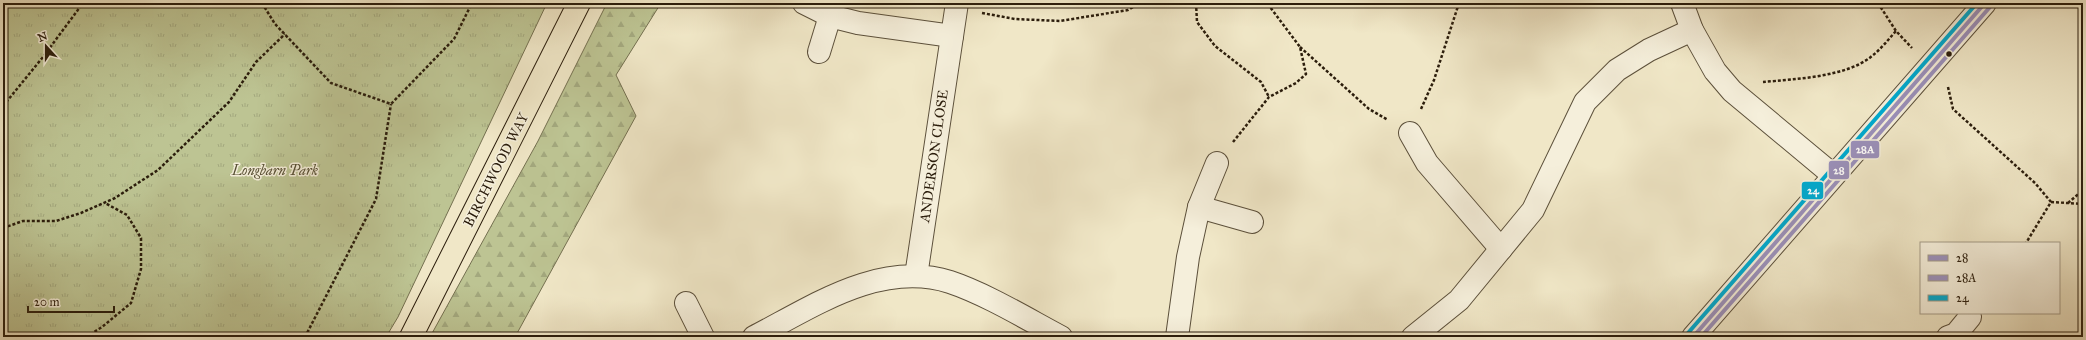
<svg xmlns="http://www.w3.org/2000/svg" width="2086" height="340" font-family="'IM FELL Great Primer',serif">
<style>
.forest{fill:url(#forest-firs);stroke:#747050}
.park{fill:url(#park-tufts);stroke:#747050}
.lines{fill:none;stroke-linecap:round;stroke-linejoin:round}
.minor-casing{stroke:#5c503b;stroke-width:24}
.tertiary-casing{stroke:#5c503b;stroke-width:24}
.primary-casing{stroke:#2b1d0c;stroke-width:24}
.path{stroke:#2b1d0c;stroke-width:2.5;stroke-dasharray:3 2;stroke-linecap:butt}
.minor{stroke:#f5efdb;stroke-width:22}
.tertiary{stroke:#f5efdb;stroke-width:22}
.primary{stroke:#f0e7c7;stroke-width:22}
.bus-1-casing{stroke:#f5efdb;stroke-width:7}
.bus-2-casing{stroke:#f5efdb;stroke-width:7}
.bus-3-casing{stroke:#f5efdb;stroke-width:7}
.bus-1{stroke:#9a90ba;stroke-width:4}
.bus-2{stroke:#9a90ba;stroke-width:4}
.bus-3{stroke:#00a9ce;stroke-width:4}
.bus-dot{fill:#2b1d0c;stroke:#f5efdb;stroke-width:1.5}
.labels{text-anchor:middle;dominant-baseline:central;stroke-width:3;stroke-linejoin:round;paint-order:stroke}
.street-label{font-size:14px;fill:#2b1d0c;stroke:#f5efdb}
.park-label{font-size:14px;font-style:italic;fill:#574f34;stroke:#f5efdb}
.line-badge{stroke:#f5efdb;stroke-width:1.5}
.badge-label{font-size:11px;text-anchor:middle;font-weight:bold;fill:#fff}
</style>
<defs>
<pattern id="forest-firs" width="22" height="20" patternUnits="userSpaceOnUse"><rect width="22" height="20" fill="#bdc493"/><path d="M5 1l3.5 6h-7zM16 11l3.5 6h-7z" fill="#a3a87e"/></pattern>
<pattern id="park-tufts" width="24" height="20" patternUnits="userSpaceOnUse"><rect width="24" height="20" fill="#bdc493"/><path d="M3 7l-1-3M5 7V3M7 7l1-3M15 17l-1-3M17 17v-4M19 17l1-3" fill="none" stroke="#a3a87e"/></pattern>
</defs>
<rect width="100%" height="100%" fill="#f0e7c7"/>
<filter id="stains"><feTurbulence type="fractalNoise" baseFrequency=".005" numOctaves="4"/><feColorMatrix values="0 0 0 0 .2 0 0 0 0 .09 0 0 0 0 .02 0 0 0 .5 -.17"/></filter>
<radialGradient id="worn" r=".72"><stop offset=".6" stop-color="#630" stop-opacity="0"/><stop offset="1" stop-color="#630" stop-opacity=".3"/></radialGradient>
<path class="forest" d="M607 3H661L616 75 636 116 515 337H430L538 141Z"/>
<path class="park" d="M3 3H547L398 317 386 337H3Z"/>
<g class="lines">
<defs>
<g id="minor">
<path d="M804 3 830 16 858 23 952 36"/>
<path d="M1682 3 1692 30 1715 71 1732 91 1833 175"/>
<path d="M819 52 830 16"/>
<path d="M1410 133 1427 163 1501 249"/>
<path d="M1199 207 1252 222"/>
<path d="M916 276 957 3"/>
<path d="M686 303 703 337"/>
<path d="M754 337C814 306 880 260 950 282 986 294 1027 319 1061 337"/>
<path d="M1177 337 1188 257 1199 207 1217 163"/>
<path d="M1413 337 1459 300 1533 210 1585 102 1617 70 1649 50 1692 30"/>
<path d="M1948 337 1956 334 1970 317"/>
</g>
<path id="tertiary" d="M1693 337 1985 3"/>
<path id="primary" d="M411 337 579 3"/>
</defs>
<use href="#minor" class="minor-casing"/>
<use href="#tertiary" class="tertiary-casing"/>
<use href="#primary" class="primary-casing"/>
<g class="path">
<path d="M262 3 275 24 331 83 391 104 454 39 472 3"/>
<path d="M1196 3 1197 22 1215 46 1261 82 1269 97"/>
<path d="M1878 3 1896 31 1912 48"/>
<path d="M982 13 1015 19 1060 21 1128 10 1140 3"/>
<path d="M1300 47 1369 109 1388 120"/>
<path d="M1763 82C1795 79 1847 77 1872 56 1881 49 1888 40 1896 31"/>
<path d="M1948 87 1953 109 2035 183 2051 202 2026 243"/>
<path d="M3 106 43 57 83 3"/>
<path d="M1421 109 1434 80 1459 3"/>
<path d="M1233 142 1269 97 1296 83 1306 74 1300 47 1267 3"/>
<path d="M2051 202 2083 204"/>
<path d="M2068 203 2083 190"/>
<path d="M3 228 23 221H56L81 213 115 198 158 170 229 102 256 62 285 34"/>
<path d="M86 337 102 327 131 303 141 269V238L127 215 105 203"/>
<path d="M305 337 376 199 391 104"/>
</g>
<use href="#minor" class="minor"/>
<use href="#tertiary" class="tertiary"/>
<use href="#primary" class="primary"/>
<defs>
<path id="bus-1" d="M1693 337 1985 3"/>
<path id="bus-2" d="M1701 337 1990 7"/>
<path id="bus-3" d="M1688 333 1977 3"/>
</defs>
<use href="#bus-1" class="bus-1-casing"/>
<use href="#bus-2" class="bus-2-casing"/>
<use href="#bus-3" class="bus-3-casing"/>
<use href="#bus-1" class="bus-1"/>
<use href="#bus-2" class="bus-2"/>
<use href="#bus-3" class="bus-3"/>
</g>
<circle class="bus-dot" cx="1949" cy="54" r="3.5"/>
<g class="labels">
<g class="street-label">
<text transform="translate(934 156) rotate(-82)">ANDERSON CLOSE</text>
<text transform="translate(496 170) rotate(-63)">BIRCHWOOD WAY</text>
</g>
<g class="park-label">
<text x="275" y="170">Longbarn Park</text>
</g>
</g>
<g class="line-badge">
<rect x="1850" y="140" width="30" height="19" rx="4" fill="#9a90ba"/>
<rect x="1828" y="160" width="22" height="20" rx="4" fill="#9a90ba"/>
<rect x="1801" y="181" width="23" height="19" rx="4" fill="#00a9ce"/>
</g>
<g class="badge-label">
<text x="1865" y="153">28A</text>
<text x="1839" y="174">28</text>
<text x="1813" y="194">24</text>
</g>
<rect width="2086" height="340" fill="none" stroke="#f0e7c7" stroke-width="16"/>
<rect x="4" y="4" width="2078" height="332" fill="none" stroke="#2b1d0c" stroke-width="2"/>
<rect x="8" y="8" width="2070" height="324" fill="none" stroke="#2b1d0c"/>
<rect x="1920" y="242" width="140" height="72" fill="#f5efdb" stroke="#a49b88"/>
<rect x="1928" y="255" width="20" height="6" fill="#9a90ba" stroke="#a49b88"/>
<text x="1956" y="262" font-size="12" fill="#2b1d0c">28</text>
<rect x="1928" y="275" width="20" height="6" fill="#9a90ba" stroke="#a49b88"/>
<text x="1956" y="282" font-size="12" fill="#2b1d0c">28A</text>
<rect x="1928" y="295" width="20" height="6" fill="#00a9ce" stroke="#a49b88"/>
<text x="1956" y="302" font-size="12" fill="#2b1d0c">24</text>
<g transform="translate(46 46) rotate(339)" stroke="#f5efdb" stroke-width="3" paint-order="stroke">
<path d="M0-3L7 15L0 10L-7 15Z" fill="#2b1d0c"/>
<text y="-6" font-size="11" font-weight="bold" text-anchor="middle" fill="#2b1d0c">N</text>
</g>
<path d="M28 306v6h86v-6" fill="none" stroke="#2b1d0c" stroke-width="2"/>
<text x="34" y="306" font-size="12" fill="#2b1d0c" stroke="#f5efdb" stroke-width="3" paint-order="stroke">20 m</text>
<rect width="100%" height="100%" filter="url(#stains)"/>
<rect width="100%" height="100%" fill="url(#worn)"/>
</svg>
